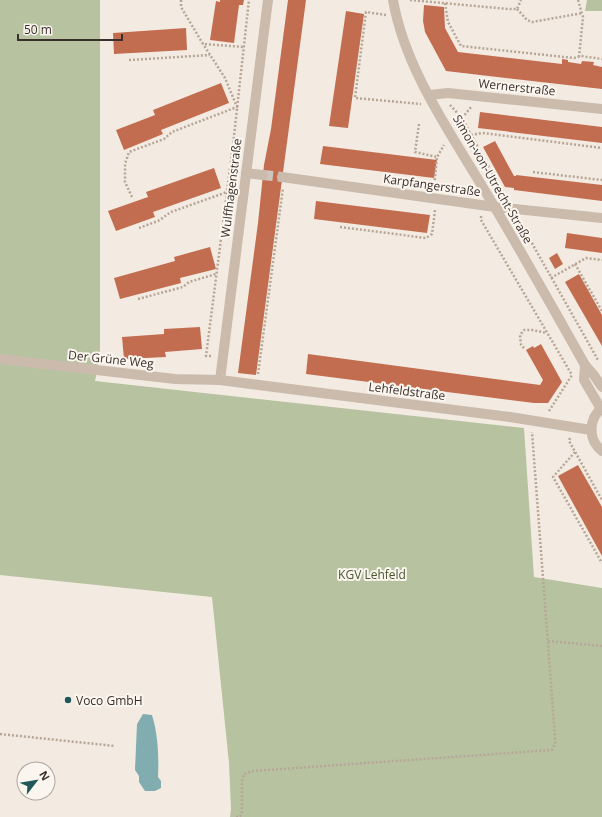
<svg xmlns="http://www.w3.org/2000/svg" width="602" height="817" font-family="'Open Sans',sans-serif">
<style>
.green{fill:#b7c2a1}
.water{fill:#81adb0}
.building{fill:#c36d50}
.lines{fill:none;stroke-linecap:round;stroke-linejoin:round}
.minor-tunnel{stroke:#cec6bd;stroke-width:10;stroke-dasharray:10 5;stroke-linecap:butt}
.path{stroke:#b7a697;stroke-width:2.5;stroke-dasharray:2 2;stroke-linecap:butt}
.minor{stroke:#cbbbad;stroke-width:10}
.poi-dot{fill:#21565b;stroke:#faf5ee;stroke-width:1.5}
.labels{text-anchor:middle;dominant-baseline:central;stroke-width:4;stroke-linejoin:round;paint-order:stroke}
.street-label{font-size:12px;fill:#3a302b;stroke:#faf5ee}
.park-label{font-size:12px;fill:#495830;stroke:#faf5ee}
.poi-label{font-size:12px;fill:#3a302b;stroke:#faf5ee;text-anchor:start}
</style>
<rect width="100%" height="100%" fill="#f3ebe1"/>
<g class="green">
<path d="M0 0H100V357L95 381 524 428 534 577 602 588V817H230L231 809 229 763 212 597 0 575Z"/>
<path d="M587 0H602V11H585Z"/>
</g>
<path class="water" d="M143 714 152 715C158 734 159 757 158 777L161 781V788L155 791H145L139 782V776L135 770 137 724Z"/>
<g class="building">
<path d="M220 0H244L243 5H239L234 43 210 40 216 1 220 2Z"/>
<path d="M288 0H306L256 375 238 373 258 223 264 165 271 129Z"/>
<path d="M424 5 444 7 445 28 458 52 562 64V59L568 60V62L581 64 582 61 594 62 593 65 602 67V89L446 71 425 32 423 21Z"/>
<path d="M346 11 364 14 348 128 329 126Z"/>
<path d="M186 28 187 50 114 54 113 33Z"/>
<path d="M221 83 229 103 161 130 163 134 124 150 116 130 155 115 153 110Z"/>
<path d="M480 112 602 127V143L478 128Z"/>
<path d="M495 141 514 176H516V175L602 185V201L514 190V188L505 187 483 147Z"/>
<path d="M323 146 437 160 434 178 320 164Z"/>
<path d="M214 168 221 188 153 212 155 217 116 231 108 211 148 197 146 192Z"/>
<path d="M316 201 430 215 427 233 314 219Z"/>
<path d="M567 233 602 238V253L565 248Z"/>
<path d="M210 247 216 269 180 278 181 283 120 299 114 278 175 261 174 257Z"/>
<path d="M557 253 563 264 555 269 549 258Z"/>
<path d="M579 274 602 315V346L565 282Z"/>
<path d="M200 327 202 349 165 352 166 357 124 359 122 337 164 334V329Z"/>
<path d="M541 344 562 382 548 403H534L306 374 308 354 540 385 543 380 526 350 533 346 534 348Z"/>
<path d="M578 465 602 507V556L558 476Z"/>
</g>
<g class="lines">
<path class="minor-tunnel" d="M263 175 282 177"/>
<g class="path">
<path d="M181 0V7L203 44 244 47"/>
<path d="M410 0 508 9H517L521 0"/>
<path d="M578 0 583 17 579 57"/>
<path d="M445 3 448 22 461 46 574 58 581 56 602 59"/>
<path d="M517 9 527 20 532 22 583 13"/>
<path d="M386 15 366 12 355 98 421 104"/>
<path d="M129 60 210 55"/>
<path d="M450 105 462 118 505 197"/>
<path d="M462 118 472 106"/>
<path d="M419 124 415 152 437 157"/>
<path d="M471 135 482 133 602 148"/>
<path d="M533 172 602 180"/>
<path d="M434 188 437 157 444 145"/>
<path d="M132 197 125 182V164L129 152 164 139 172 132 237 107 225 78 203 44"/>
<path d="M481 216V220L572 375"/>
<path d="M520 222 598 360"/>
<path d="M340 227 426 238 432 234 435 210"/>
<path d="M139 228 158 221 171 212 227 192"/>
<path d="M575 264 602 311"/>
<path d="M551 278 586 258 602 260"/>
<path d="M138 299 183 287 189 282 216 274"/>
<path d="M524 348 521 345 520 335 524 330H532L547 333"/>
<path d="M211 356H206L233 145 249 0"/>
<path d="M258 374 283 188"/>
<path d="M549 411 572 375"/>
<path d="M570 438 569 441 602 500"/>
<path d="M575 452 553 477 602 563"/>
<path d="M548 641 602 646"/>
<path d="M0 734 115 746"/>
<path d="M236 817H239L242 814V781L244 774 253 771 552 750 555 744V737L532 432"/>
</g>
<g class="minor">
<path d="M393 0C405 70 452 135 488 196 521 251 553 308 585 365L593 374 602 387"/>
<path d="M429 95 448 93 602 109"/>
<path d="M246 173 263 175"/>
<path d="M282 177 495 207 602 218"/>
<path d="M0 359 175 379 220 380 510 417 591 430"/>
<path d="M585 365 584 380 601 409"/>
<path d="M220 380 268 0"/>
<path d="M602 408C588 419 588 440 602 451"/>
</g>
</g>
<circle class="poi-dot" cx="68" cy="700" r="4"/>
<g class="labels">
<g class="street-label">
<text transform="translate(517 87) rotate(6)">Wernerstraße</text>
<text transform="translate(493 179) rotate(60)">Simon-von-Utrecht-Straße</text>
<text transform="translate(432 185) rotate(8)">Karpfangerstraße</text>
<text transform="translate(231 188) rotate(-83)">Wulffhagenstraße</text>
<text transform="translate(111 359) rotate(6)">Der Grüne Weg</text>
<text transform="translate(407 391) rotate(7)">Lehfeldstraße</text>
</g>
<g class="park-label">
<text x="372" y="574">KGV Lehfeld</text>
</g>
<g class="poi-label">
<text x="76" y="700">Voco GmbH</text>
</g>
</g>
<g transform="translate(36 781) rotate(59)"><circle r="19" fill="#faf5ee" stroke="#ada6a0"/>
<path d="M0-3L7 15L0 10L-7 15Z" fill="#21565b"/>
<text y="-6" font-size="11" font-weight="bold" text-anchor="middle" fill="#3a302b">N</text>
</g>
<path d="M18 34v6h104v-6" fill="none" stroke="#3a302b" stroke-width="2"/>
<text x="24" y="34" font-size="12" fill="#3a302b" stroke="#faf5ee" stroke-width="3" paint-order="stroke">50 m</text>
</svg>
